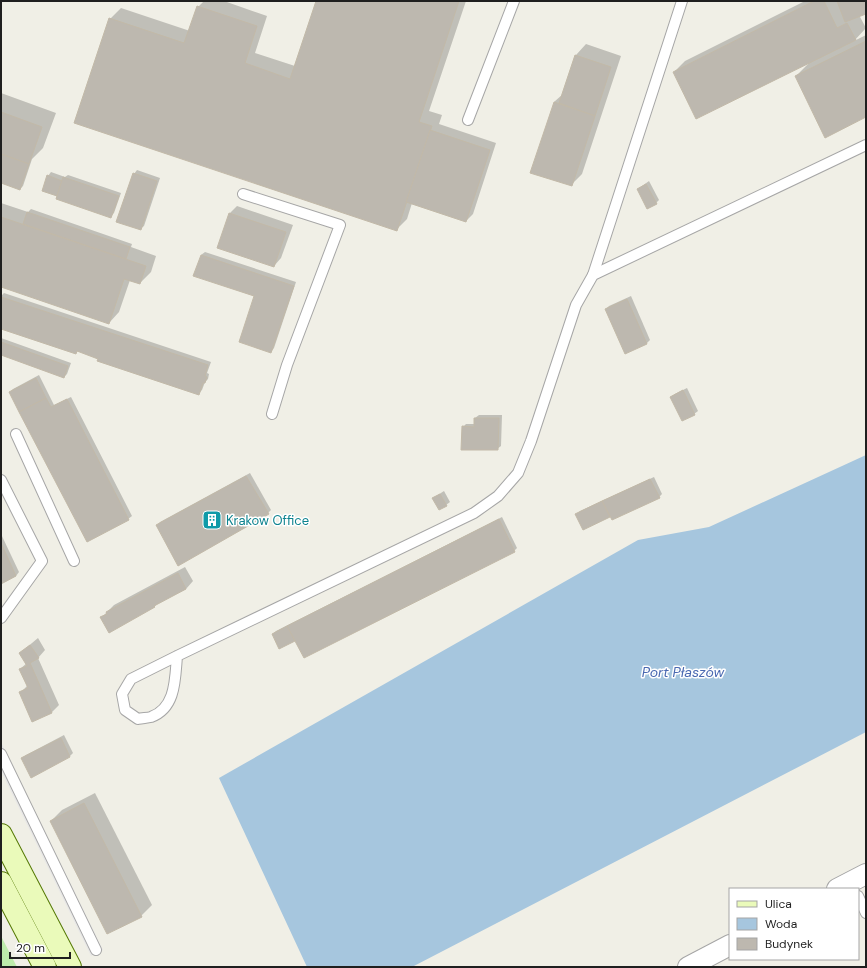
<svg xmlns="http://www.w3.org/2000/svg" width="867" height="968" font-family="'DM Sans',sans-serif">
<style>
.grass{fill:#beebab}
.parking{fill:#e7e7e7}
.water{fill:#a6c6de}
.shadow{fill:#0003}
.building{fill:#bdb8af;stroke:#c2b9a8}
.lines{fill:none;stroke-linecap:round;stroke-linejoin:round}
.service-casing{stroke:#a6a6a6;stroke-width:12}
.minor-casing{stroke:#a6a6a6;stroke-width:22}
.secondary-casing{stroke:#557904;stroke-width:24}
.service{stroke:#fff;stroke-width:10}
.minor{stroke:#fff;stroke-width:20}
.secondary{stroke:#eafaba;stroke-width:22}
.labels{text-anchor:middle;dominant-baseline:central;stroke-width:3;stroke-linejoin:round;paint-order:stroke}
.culture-label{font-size:13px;fill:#0d838f;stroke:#fff;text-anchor:start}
.water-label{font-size:14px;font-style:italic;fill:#4a69b1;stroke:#fff}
</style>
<rect width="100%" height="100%" fill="#f0efe6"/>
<path class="grass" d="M1 936 17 967H1Z"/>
<path class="parking" d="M1 742 103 950 91 956 1 771Z"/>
<path class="water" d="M866 455V732L412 967H307L219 778 638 540 709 527Z"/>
<g class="shadow">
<path d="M204 1H224L267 16 255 53 295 66 317 1H466L429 111 442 115 439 124 496 143 473 214 466 221 412 203 407 219 396 230 110 19 121 8 190 31 198 7Z"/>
<path d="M805 1H866V13L859 15 866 28 854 41 866 35V116L796 76 811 61 674 72 685 61Z"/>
<path d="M586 44 621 56 582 174 571 185 554 102 563 94 576 55Z"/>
<path d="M1 93 56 113 43 148 32 159 23 186 20 189 1 182Z"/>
<path d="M137 170 160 178 144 226 140 229 134 174Z"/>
<path d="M51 172 65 177 68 175 121 193 114 213 111 216 48 176Z"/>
<path d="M649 181 659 200 656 203 638 189Z"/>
<path d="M1 203 28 212 31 209 132 244 131 247 156 256 151 272 140 283 130 280 119 312 109 323 1 286Z"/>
<path d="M237 206 293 225 281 258 274 266 219 247 230 213Z"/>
<path d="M205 252 296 282 274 348 271 352 256 295 201 255Z"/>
<path d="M4 293 211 362 207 373 209 374 208 379 205 382 202 390 199 393 78 351 76 352 1 328V296Z"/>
<path d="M631 296 650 340 647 343 625 352 606 309 609 306Z"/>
<path d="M1 338 71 363 67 374 64 377 1 354Z"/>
<path d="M39 375 54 405 71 397 132 516 128 519 87 541 10 392 13 389Z"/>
<path d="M687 388 698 411 694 414 671 397 675 394Z"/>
<path d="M479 415H502L501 446 497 449 463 427 466 424H475V418Z"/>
<path d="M250 473 271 510 268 513 157 526 160 522Z"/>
<path d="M654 477 662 494 659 497 611 516 583 529 577 514 580 511Z"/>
<path d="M444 491 450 502 446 505 433 498Z"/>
<path d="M502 517 517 548 514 551 295 640 273 634 276 631Z"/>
<path d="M1 534 19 572 16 576 1 583Z"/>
<path d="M185 567 193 581 186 589 158 603 154 607 102 617 114 605Z"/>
<path d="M38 638 45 650 38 658 59 705 52 712 20 693 27 686 20 669 27 663 20 653Z"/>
<path d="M64 735 73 753 70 756 31 776 22 758 26 755Z"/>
<path d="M95 793 152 905 141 916 51 821 62 810Z"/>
</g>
<g class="building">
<path d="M316 1H459L419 122 432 126 397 231 74 123 109 18 184 43 197 6 257 26 245 63 290 79Z"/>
<path d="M814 1H824L837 28 847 23 856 40 696 119 673 72Z"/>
<path d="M837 1H866V14L845 22Z"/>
<path d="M866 41V117L825 138 795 76Z"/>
<path d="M575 55 611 67 595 116 559 103Z"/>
<path d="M554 102 595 116 572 186 530 173Z"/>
<path d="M1 112 42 127 29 164 1 154Z"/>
<path d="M430 130 490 150 466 222 406 202Z"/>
<path d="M1 154 29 164 20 190 1 183Z"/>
<path d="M133 173 157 181 141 230 116 222Z"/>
<path d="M47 175 62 181 57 196 42 191Z"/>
<path d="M63 177 119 196 111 218 56 199Z"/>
<path d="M646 184 657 204 647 209 637 189Z"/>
<path d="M27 212 130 247 126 259 23 224Z"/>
<path d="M229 213 286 232 274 267 217 248Z"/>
<path d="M1 217 146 266 140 284 124 279 109 324 1 287Z"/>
<path d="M201 255 294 286 271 353 239 342 254 296 193 276Z"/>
<path d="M1 297 208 365 205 376 207 377 205 383H203L199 395 97 361 98 359 77 351 76 354 1 329Z"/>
<path d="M627 299 647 344 625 354 605 309Z"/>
<path d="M1 342 68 366 64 378 1 355Z"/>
<path d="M36 378 46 398 19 412 9 392Z"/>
<path d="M683 390 695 415 682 421 670 397Z"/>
<path d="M46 398 51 407 67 399 129 520 87 542 19 412Z"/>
<path d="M474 418H499L498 450H461L462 426 474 427Z"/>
<path d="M246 476 269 514 178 566 156 525Z"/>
<path d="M650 479 660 498 612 520 602 501Z"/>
<path d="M440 494 447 506 439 510 432 498Z"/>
<path d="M602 501 610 517 583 530 575 514Z"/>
<path d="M499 519 515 552 304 658 287 626Z"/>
<path d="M1 543 16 576 1 584Z"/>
<path d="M178 573 186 589 154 606 155 607 109 633 100 617 107 614 106 612Z"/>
<path d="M287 626 295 641 279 649 272 634Z"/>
<path d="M30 645 39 658 30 663 52 713 32 722 19 692 28 688 19 669 27 666 19 653Z"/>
<path d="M61 738 70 757 31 778 21 758Z"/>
<path d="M84 803 142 917 107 934 50 821Z"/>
</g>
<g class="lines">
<defs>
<g id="service">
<path d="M468 120 514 1"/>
<path d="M243 194 340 225 287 365 272 414"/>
<path d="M593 275 682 1"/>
<path d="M16 434 74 561"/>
<path d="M1 480 42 561 1 618"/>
<path d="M177 656C175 679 176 708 151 717 147 718 142 718 138 719L125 710 122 694 131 679 177 656 474 513 498 496 518 473 531 441 576 305 593 275 866 145"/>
<path d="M1 754 96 950"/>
<path d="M858 896 866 913"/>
</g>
<g id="minor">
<path d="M837 889 866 874"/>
<path d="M688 967 730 945"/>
</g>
<g id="secondary">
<path d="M1 835 70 967"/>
<path d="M1 883 45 967"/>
</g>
</defs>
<use href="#service" class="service-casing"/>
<use href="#minor" class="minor-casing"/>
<use href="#secondary" class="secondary-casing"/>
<use href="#service" class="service"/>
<use href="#minor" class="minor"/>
<use href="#secondary" class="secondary"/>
</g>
<defs>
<symbol id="building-square" viewBox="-11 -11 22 22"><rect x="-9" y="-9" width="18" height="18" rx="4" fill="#0f9aa8" stroke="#fff"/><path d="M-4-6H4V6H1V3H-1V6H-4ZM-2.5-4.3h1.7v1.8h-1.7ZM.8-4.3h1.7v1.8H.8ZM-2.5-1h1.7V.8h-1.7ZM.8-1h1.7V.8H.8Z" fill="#fff"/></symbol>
</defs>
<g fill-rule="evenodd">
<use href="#building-square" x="201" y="509" width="22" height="22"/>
</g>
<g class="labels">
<g class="culture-label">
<text x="226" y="520">Krakow Office</text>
</g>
<g class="water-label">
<text x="683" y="672">Port Płaszów</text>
</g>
</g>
<rect width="867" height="968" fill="none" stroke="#1f1f1f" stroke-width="4"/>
<rect x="729" y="888" width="130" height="72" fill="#ffffff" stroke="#a5a5a5"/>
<rect x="737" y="901" width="20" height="6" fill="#eafaba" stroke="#a5a5a5"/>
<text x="765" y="908" font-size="12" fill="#1f1f1f">Ulica</text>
<rect x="737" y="918" width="20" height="12" fill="#a6c6de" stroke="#a5a5a5"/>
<text x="765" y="928" font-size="12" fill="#1f1f1f">Woda</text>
<rect x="737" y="938" width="20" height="12" fill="#bdb8af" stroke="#a5a5a5"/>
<text x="765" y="948" font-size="12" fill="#1f1f1f">Budynek</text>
<path d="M10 952v6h60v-6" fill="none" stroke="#1f1f1f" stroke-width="2"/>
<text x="16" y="952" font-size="12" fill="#1f1f1f" stroke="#ffffff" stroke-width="3" paint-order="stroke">20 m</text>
</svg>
